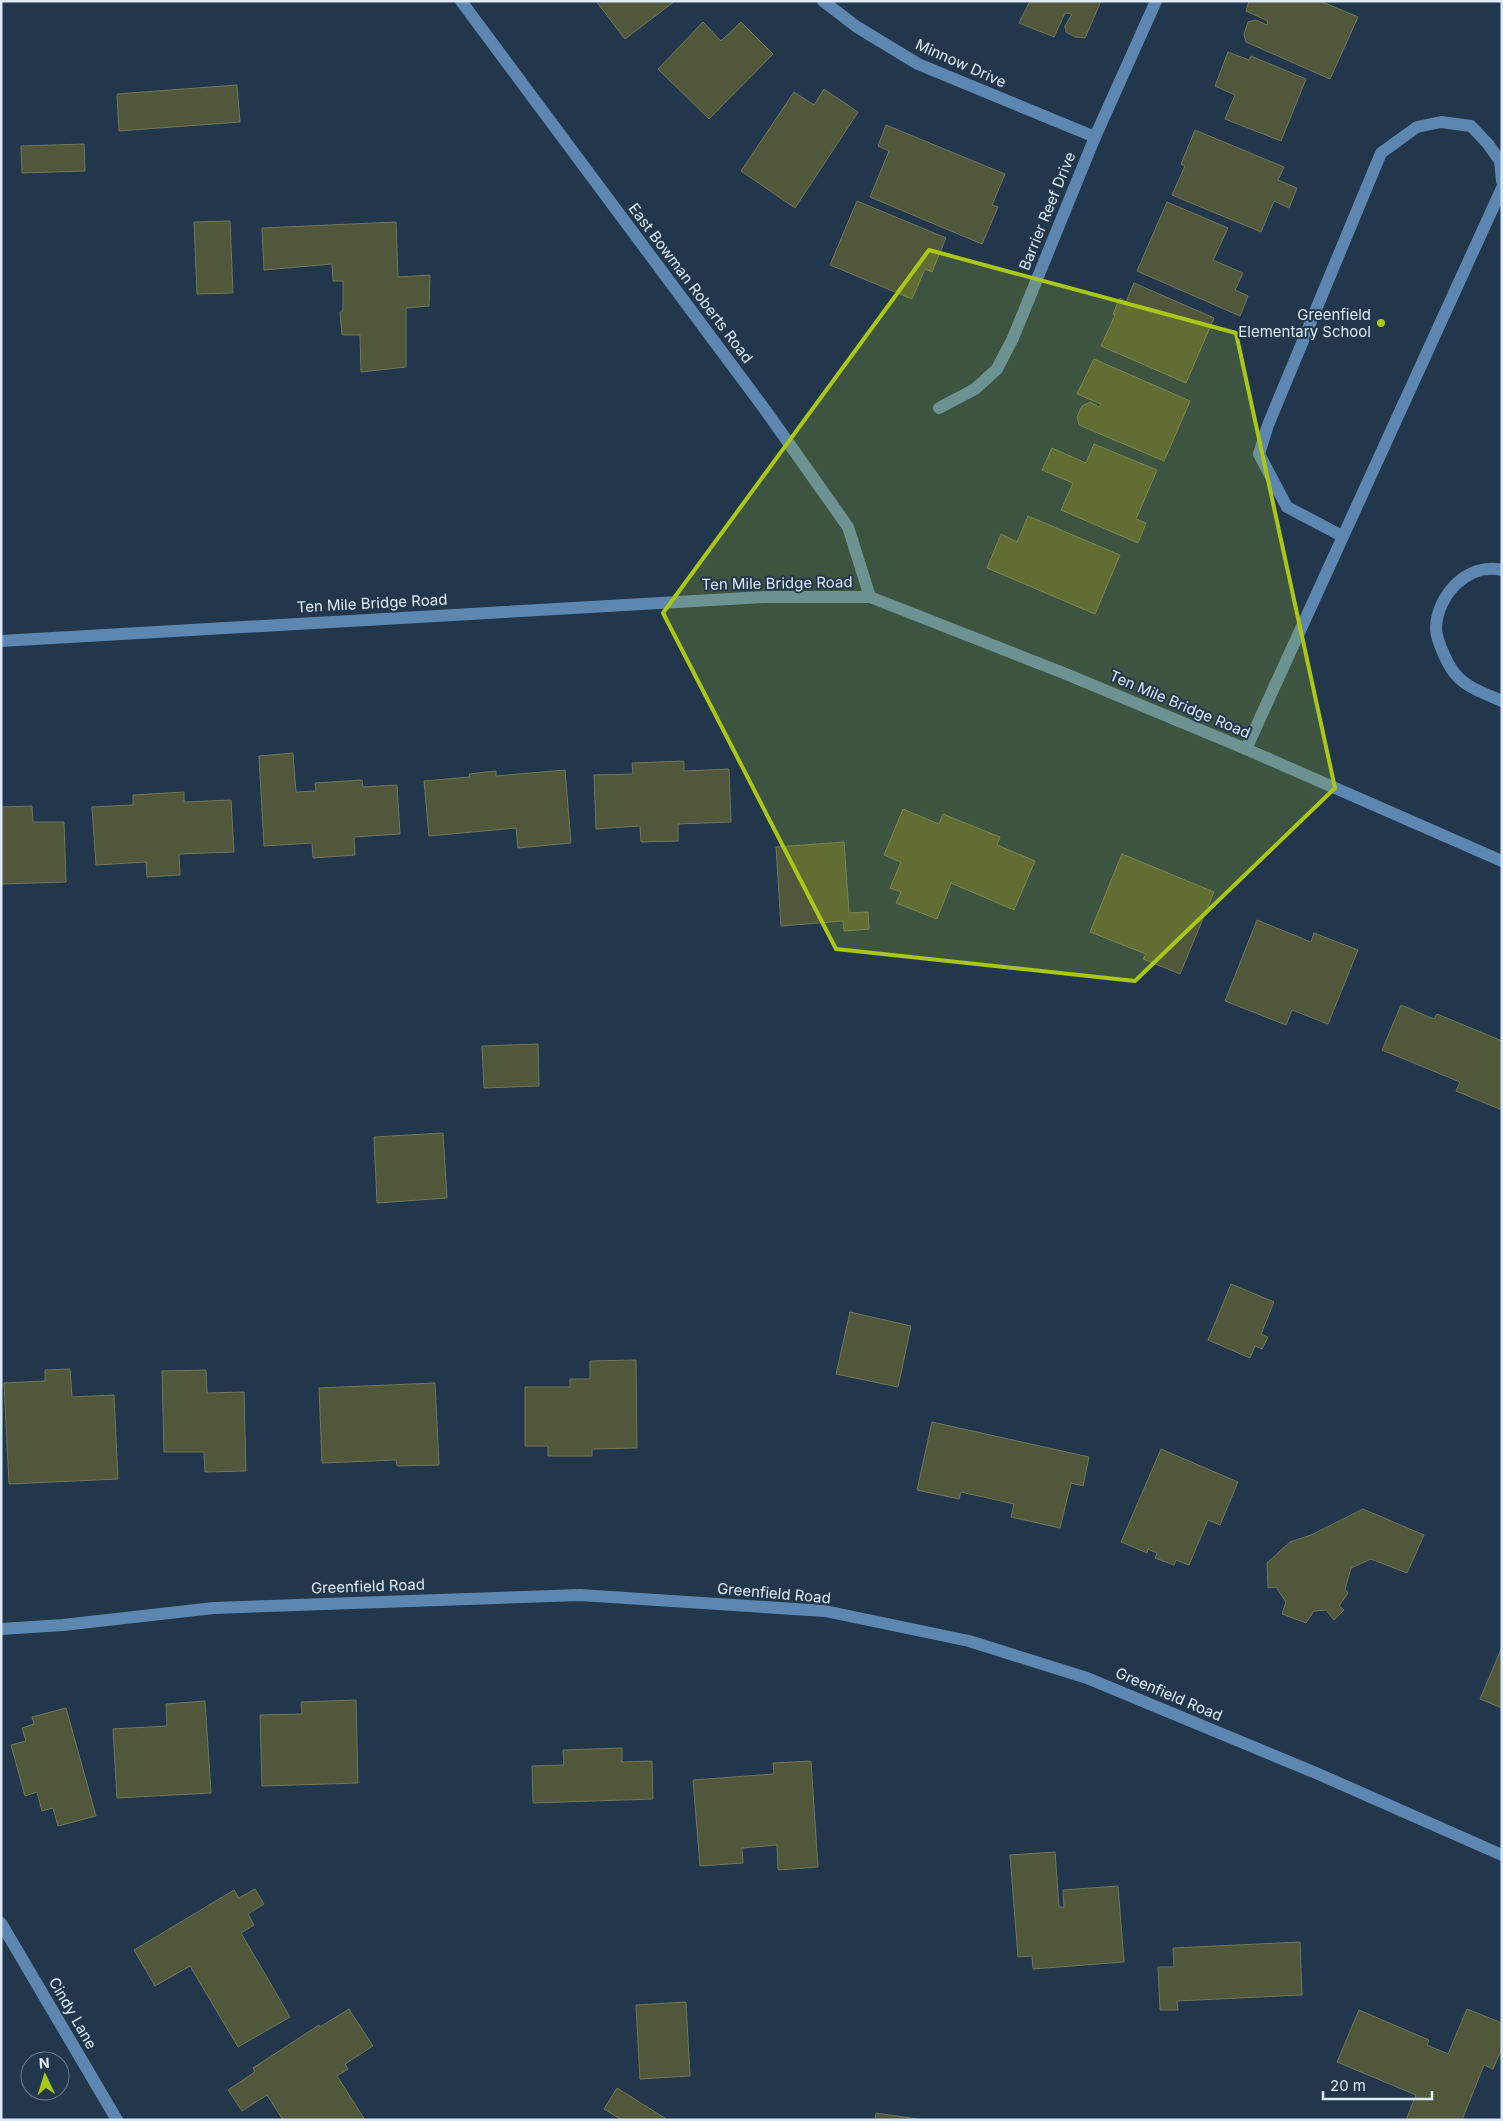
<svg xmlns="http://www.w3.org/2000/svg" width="1503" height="2121" font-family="Inter,sans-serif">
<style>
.building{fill:#50573b;stroke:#70775a}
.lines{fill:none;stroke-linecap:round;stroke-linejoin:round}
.minor{stroke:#5d86b0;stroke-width:12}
.marked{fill:#aac718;fill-opacity:0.2;stroke:#aac718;stroke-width:4;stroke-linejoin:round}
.poi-dot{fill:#aac718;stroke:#22374b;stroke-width:2}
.labels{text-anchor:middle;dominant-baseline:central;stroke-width:4;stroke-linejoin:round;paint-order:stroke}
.street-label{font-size:15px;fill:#ddeaf7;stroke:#22374b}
.poi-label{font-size:15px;fill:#ddeaf7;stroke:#22374b;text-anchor:end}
</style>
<rect width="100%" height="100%" fill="#22374b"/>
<g class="building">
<path d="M596 1H675L625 39Z"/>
<path d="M1030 1H1101L1085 38 1075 37 1066 32 1065 26 1072 14 1065 13 1054 37 1019 23Z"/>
<path d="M1249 1H1320L1358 17 1330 79 1246 42 1244 34 1248 22 1256 20 1267 25 1268 21 1246 11Z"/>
<path d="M703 22 721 41 741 22 773 54 709 119 658 69Z"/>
<path d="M1228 52 1249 60 1251 56 1306 79 1281 141 1225 119 1235 95 1215 86Z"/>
<path d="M237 85 240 122 119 131 117 94Z"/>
<path d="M824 89 858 112 795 208 741 171 794 92 814 105Z"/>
<path d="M886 125 1005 174 992 205 998 207 982 244 870 197 889 151 878 146Z"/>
<path d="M1195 130 1284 167 1278 180 1297 188 1289 208 1274 201 1261 232 1172 195 1185 166 1181 164Z"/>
<path d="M84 144 85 171 22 173 21 146Z"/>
<path d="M857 201 946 238 932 272 925 269 912 299 830 265Z"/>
<path d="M1167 202 1228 228 1213 260 1243 273 1235 290 1248 296 1240 316 1137 271Z"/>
<path d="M230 221 233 293 197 294 194 222Z"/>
<path d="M396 222 398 277 430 275 429 306 406 308V367L361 372 360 335H342L340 313 343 309V281H333L332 264 264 270 262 228Z"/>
<path d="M1134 283 1214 318 1186 383 1101 346 1115 315 1113 314 1120 298 1126 302Z"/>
<path d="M1094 359 1190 401 1164 461 1079 425 1077 417 1082 406 1090 402 1099 407 1101 404 1077 394Z"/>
<path d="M1094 444 1157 470 1136 519 1146 523 1138 543 1061 510 1073 483 1042 470 1052 448 1086 463Z"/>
<path d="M1028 516 1120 555 1095 614 987 568 1001 534 1017 542Z"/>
<path d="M293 753 296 792 316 791 315 783 362 780 363 787 397 785 400 834 354 837 355 855 313 858 312 843 264 846 259 756Z"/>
<path d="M684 761V771L729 769 731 822 678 824V841L641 842 640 826 596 829 594 775 633 774 632 763Z"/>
<path d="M565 770 571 843 518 848 516 828 429 836 424 781 470 777 469 774 496 771V776Z"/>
<path d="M184 792V802L231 800 234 852 179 854 180 875 147 877 146 862 96 865 92 807 133 805V795Z"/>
<path d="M32 806 33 822H64L66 882 1 884V807Z"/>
<path d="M903 809 939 824 943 814 1000 837 997 845 1035 861 1014 910 951 883 937 919 896 903 901 892 890 888 901 862 884 855Z"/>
<path d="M844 842 849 913 868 912 869 929 844 931 843 921 781 926 776 847Z"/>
<path d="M1122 854 1214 892 1180 974 1143 959 1146 954 1090 932Z"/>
<path d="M1257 920 1311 942 1314 933 1358 950 1328 1024 1292 1010 1286 1025 1225 1001Z"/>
<path d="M1401 1005 1434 1019 1437 1014 1502 1041V1110L1456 1091 1460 1082 1382 1050Z"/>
<path d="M538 1044 539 1086 484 1088 482 1046Z"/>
<path d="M443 1133 447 1198 377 1203 374 1137Z"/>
<path d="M1231 1284 1274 1302 1261 1334 1268 1337 1262 1349 1255 1346 1250 1358 1208 1340Z"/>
<path d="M850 1312 911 1326 898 1387 836 1374Z"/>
<path d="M636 1360 637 1448 592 1449V1456H548V1446H525V1387H570V1379H590V1361Z"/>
<path d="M70 1369 72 1397 114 1395 118 1479 9 1484 4 1383 45 1381V1370Z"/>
<path d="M206 1370 207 1393 244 1392 246 1471 205 1472 204 1452H164L162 1371Z"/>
<path d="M435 1383 439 1465 397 1466 396 1460 322 1463 319 1388Z"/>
<path d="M932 1422 1089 1457 1083 1486 1071 1483 1060 1528 1011 1517 1014 1504 961 1492 959 1499 917 1490Z"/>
<path d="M1161 1449 1238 1482 1220 1525 1208 1520 1189 1565 1176 1560 1174 1565 1155 1558 1157 1553 1148 1549 1147 1553 1121 1542Z"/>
<path d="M1363 1509 1424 1535 1407 1573 1371 1559 1351 1568 1345 1589 1348 1593 1339 1606 1344 1610 1334 1620 1326 1610 1314 1611 1306 1623 1282 1614 1286 1602 1276 1587 1268 1588 1267 1563 1290 1542 1311 1535Z"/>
<path d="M1502 1647V1708L1480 1699Z"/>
<path d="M356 1700 358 1783 262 1786 260 1715 302 1714 301 1702Z"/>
<path d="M205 1701 211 1793 117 1798 113 1729 167 1726 166 1704Z"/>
<path d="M66 1708 96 1816 58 1826 53 1808 42 1811 37 1792 25 1796 11 1745 26 1741 22 1728 34 1724 32 1717Z"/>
<path d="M622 1748V1762L652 1761 653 1799 533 1803 532 1766 564 1765 563 1750Z"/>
<path d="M811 1761 818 1867 778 1870 777 1845 742 1848 743 1863 700 1866 693 1780 774 1774 773 1763Z"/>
<path d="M1055 1852 1059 1907H1064L1063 1890 1118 1886 1124 1962 1033 1969 1032 1956 1018 1957 1010 1855Z"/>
<path d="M255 1889 264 1904 248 1914 254 1925 241 1933 290 2017 238 2047 190 1966 155 1986 134 1950 234 1890 239 1898Z"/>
<path d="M1300 1942 1302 1995 1177 2001 1178 2010H1160L1158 1967H1174L1173 1948Z"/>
<path d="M686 2002 690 2076 640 2079 636 2005Z"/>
<path d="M349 2009 373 2046 345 2064 348 2069 337 2076 365 2120H283L267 2095 242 2111 228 2090 255 2072 253 2068 319 2025 320 2027Z"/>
<path d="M1467 2009 1502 2023V2048L1493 2069 1484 2065 1462 2120H1406L1416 2095 1337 2062 1359 2010 1429 2040 1427 2045 1448 2054Z"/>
<path d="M617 2088 668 2120H622L604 2109Z"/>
<path d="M876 2113 924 2120H875Z"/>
</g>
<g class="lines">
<g class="minor">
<path d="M461 1 766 411 848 527 870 597"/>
<path d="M823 1 857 27 918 64 1095 137"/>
<path d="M939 408 975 389 997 369 1013 338 1095 137 1156 1"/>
<path d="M1342 536 1287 507 1259 454 1268 425 1381 153 1417 127 1441 122 1471 126 1488 144 1500 161 1502 181"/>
<path d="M1502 570C1468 562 1437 595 1436 628 1436 640 1449 669 1458 677 1468 688 1488 695 1502 701"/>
<path d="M1 641 766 597H870L1066 674 1246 749 1502 861"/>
<path d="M1246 749 1502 188"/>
<path d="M1 1629 63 1625 214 1608 580 1595 825 1611 969 1641 1087 1678 1316 1773 1502 1855"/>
<path d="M1 1923 117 2120"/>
</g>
</g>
<path class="marked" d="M929 250 1236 333 1335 788 1135 981 836 949 663 613Z"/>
<circle class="poi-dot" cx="1381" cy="323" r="5"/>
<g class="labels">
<g class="street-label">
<text transform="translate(961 63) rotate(24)">Minnow Drive</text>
<text transform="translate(1047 211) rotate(-68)">Barrier Reef Drive</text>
<text transform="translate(691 283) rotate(53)">East Bowman Roberts Road</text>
<text transform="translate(777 583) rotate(-1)">Ten Mile Bridge Road</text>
<text transform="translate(372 603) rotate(-3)">Ten Mile Bridge Road</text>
<text transform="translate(1180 704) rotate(23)">Ten Mile Bridge Road</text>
<text transform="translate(368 1586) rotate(-2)">Greenfield Road</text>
<text transform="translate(774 1593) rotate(5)">Greenfield Road</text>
<text transform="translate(1169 1694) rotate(23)">Greenfield Road</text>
<text transform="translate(73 2013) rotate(60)">Cindy Lane</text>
</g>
<g class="poi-label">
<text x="1371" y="314">Greenfield<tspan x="1371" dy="17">Elementary School</tspan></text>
</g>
</g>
<rect width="1503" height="2121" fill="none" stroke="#ddeaf7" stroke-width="5"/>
<g transform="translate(45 2076) rotate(356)"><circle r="24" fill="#22374b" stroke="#6d7f90"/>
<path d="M0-4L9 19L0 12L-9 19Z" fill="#aac718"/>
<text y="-8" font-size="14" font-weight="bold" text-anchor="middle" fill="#ddeaf7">N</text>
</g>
<path d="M1323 2091v8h109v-8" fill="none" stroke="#ddeaf7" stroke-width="2.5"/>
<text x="1330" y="2091" font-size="15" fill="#ddeaf7" stroke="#22374b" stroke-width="4" paint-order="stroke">20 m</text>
</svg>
